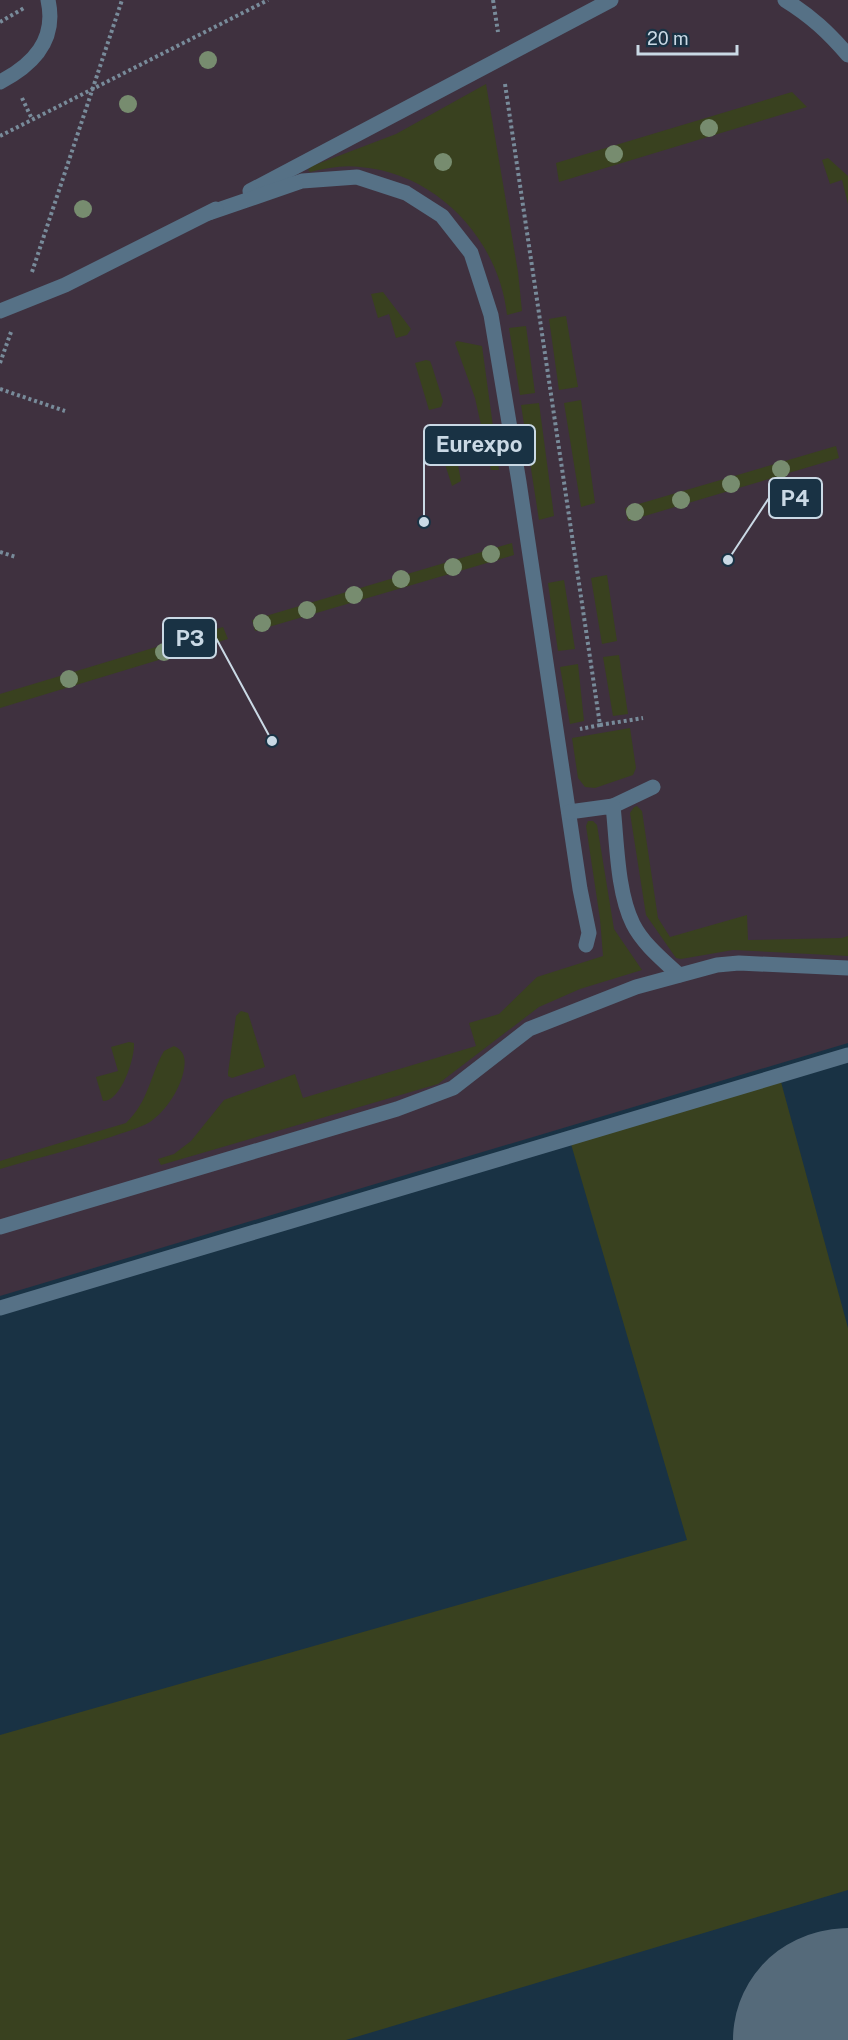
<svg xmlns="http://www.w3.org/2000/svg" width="848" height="2040" font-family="'Public Sans',sans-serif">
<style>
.commercial{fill:#3f313f}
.green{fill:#39411f}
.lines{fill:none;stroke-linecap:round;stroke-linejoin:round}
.runway{stroke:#556a7a;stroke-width:222}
.path{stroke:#788b9a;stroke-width:4;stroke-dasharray:3 3;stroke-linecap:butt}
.minor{stroke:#567186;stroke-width:15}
.tree{fill:#778c6f}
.leader{fill:none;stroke:#cad9e5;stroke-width:2}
.callout-dot{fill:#cad9e5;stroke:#193244;stroke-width:2}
.callout{fill:#193244;stroke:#cad9e5;stroke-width:2}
.callout-label{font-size:22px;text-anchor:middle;font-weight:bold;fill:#cad9e5}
</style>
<rect width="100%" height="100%" fill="#193244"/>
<path class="commercial" d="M0 0H848V1043L0 1296Z"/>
<g class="green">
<path d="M486 84 518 272 522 311 507 315C499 240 437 173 360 167 343 165 327 168 310 172L308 170 312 166 396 134Z"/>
<path d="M792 92 807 107 559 182 556 163Z"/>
<path d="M828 158 848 176V204L842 180 830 184 822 160Z"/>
<path d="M383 292 411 329 407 335 396 338 389 314 378 318 371 294Z"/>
<path d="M566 316 578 387 559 390 549 319Z"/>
<path d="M526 326 535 393 520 395 509 328Z"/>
<path d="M457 341 482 346 499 470H491L475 398 455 343Z"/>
<path d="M426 360 430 361 432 366 443 401 441 407 429 410 415 363Z"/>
<path d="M581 400 595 503 581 507 564 403Z"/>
<path d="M539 403 554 516 539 520 521 405Z"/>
<path d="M449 435 453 438 461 481 452 486 437 439Z"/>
<path d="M836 446 839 458 628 521 625 508Z"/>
<path d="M512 543 514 555 255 631 252 620Z"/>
<path d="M607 575 617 641 602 644 591 578Z"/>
<path d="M564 580 575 649 558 651 548 583Z"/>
<path d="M223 627 228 639 0 708V694Z"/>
<path d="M619 655 628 714 613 716 603 657Z"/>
<path d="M578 664 584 721 570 724 560 667Z"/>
<path d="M630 728 636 768 633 775 595 788 585 787 578 778 572 738Z"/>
<path d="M637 806 642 811 658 918 670 937 747 915 748 940 842 938 848 936V956L733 950 681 959 676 958 646 915 630 813 634 807Z"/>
<path d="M588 821H593L597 825 614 929 642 970 580 989 539 1007 438 1084 161 1165 158 1159 174 1154 191 1141 224 1100 295 1074 303 1098 476 1046 469 1023 499 1014 537 977 603 956 600 919 586 826Z"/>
<path d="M241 1011 248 1013 265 1067 232 1078 228 1076V1073L236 1016Z"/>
<path d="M129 1042 134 1043C135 1058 121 1102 103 1101L96 1077 118 1071 111 1047Z"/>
<path d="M174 1046C184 1050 186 1059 184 1069 181 1088 166 1111 150 1122 138 1129 124 1132 111 1137 74 1149 37 1158 0 1169V1161L126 1123C149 1101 150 1075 164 1051Z"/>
<path d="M781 1082 848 1328V1890L346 2040H0V1735L687 1540 571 1144Z"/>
</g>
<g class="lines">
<path class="runway" d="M844 2040 848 2039"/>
<g class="path">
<path d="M493 0 498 32"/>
<path d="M0 22 24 8"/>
<path d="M505 84 600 725 580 729"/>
<path d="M22 98 32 119"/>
<path d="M0 136 268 0"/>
<path d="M32 272 122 0"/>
<path d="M0 363 11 332"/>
<path d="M0 389 65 411"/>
<path d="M0 552 16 557"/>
<path d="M600 725 643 718"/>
</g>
<g class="minor">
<path d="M785 0C811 16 828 32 848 55"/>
<path d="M0 82C33 65 57 40 48 0"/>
<path d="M250 191 611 0"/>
<path d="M209 213 302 181 357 177 406 193 442 216 471 253 491 315 519 482 580 889 589 933 586 945"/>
<path d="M0 311 65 285 216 209"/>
<path d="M613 806 653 787"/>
<path d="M569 812 613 806C617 842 617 892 633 924 643 944 663 960 679 975"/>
<path d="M0 1227 397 1109 453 1088 529 1029 636 987 717 965 739 963 848 968"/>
<path d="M0 1308 848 1055"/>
</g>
</g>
<g class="tree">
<circle cx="208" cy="60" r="9"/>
<circle cx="128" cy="104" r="9"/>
<circle cx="709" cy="128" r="9"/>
<circle cx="614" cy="154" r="9"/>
<circle cx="443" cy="162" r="9"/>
<circle cx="83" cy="209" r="9"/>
<circle cx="781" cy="469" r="9"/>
<circle cx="731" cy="484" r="9"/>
<circle cx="681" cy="500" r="9"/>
<circle cx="635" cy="512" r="9"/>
<circle cx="491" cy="554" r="9"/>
<circle cx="453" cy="567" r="9"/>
<circle cx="401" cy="579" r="9"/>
<circle cx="354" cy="595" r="9"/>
<circle cx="307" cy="610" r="9"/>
<circle cx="262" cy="623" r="9"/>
<circle cx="164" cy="652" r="9"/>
<circle cx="69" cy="679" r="9"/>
</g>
<path class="leader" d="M424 522L424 445M728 560L769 498M272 741L216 638"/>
<g class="callout-dot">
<circle cx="424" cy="522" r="6"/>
<circle cx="728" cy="560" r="6"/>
<circle cx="272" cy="741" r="6"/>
</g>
<g class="callout">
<rect x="424" y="425" width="111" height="40" rx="6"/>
<rect x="769" y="478" width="53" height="40" rx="6"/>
<rect x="163" y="618" width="53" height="40" rx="6"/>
</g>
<g class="callout-label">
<text x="479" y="452">Eurexpo</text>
<text x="795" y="506">P4</text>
<text x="190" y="646">P3</text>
</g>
<path d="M638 45v9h99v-9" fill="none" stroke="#cad9e5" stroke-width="3"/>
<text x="647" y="45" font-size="18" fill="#cad9e5" stroke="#193244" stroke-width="4.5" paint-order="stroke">20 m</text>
</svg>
